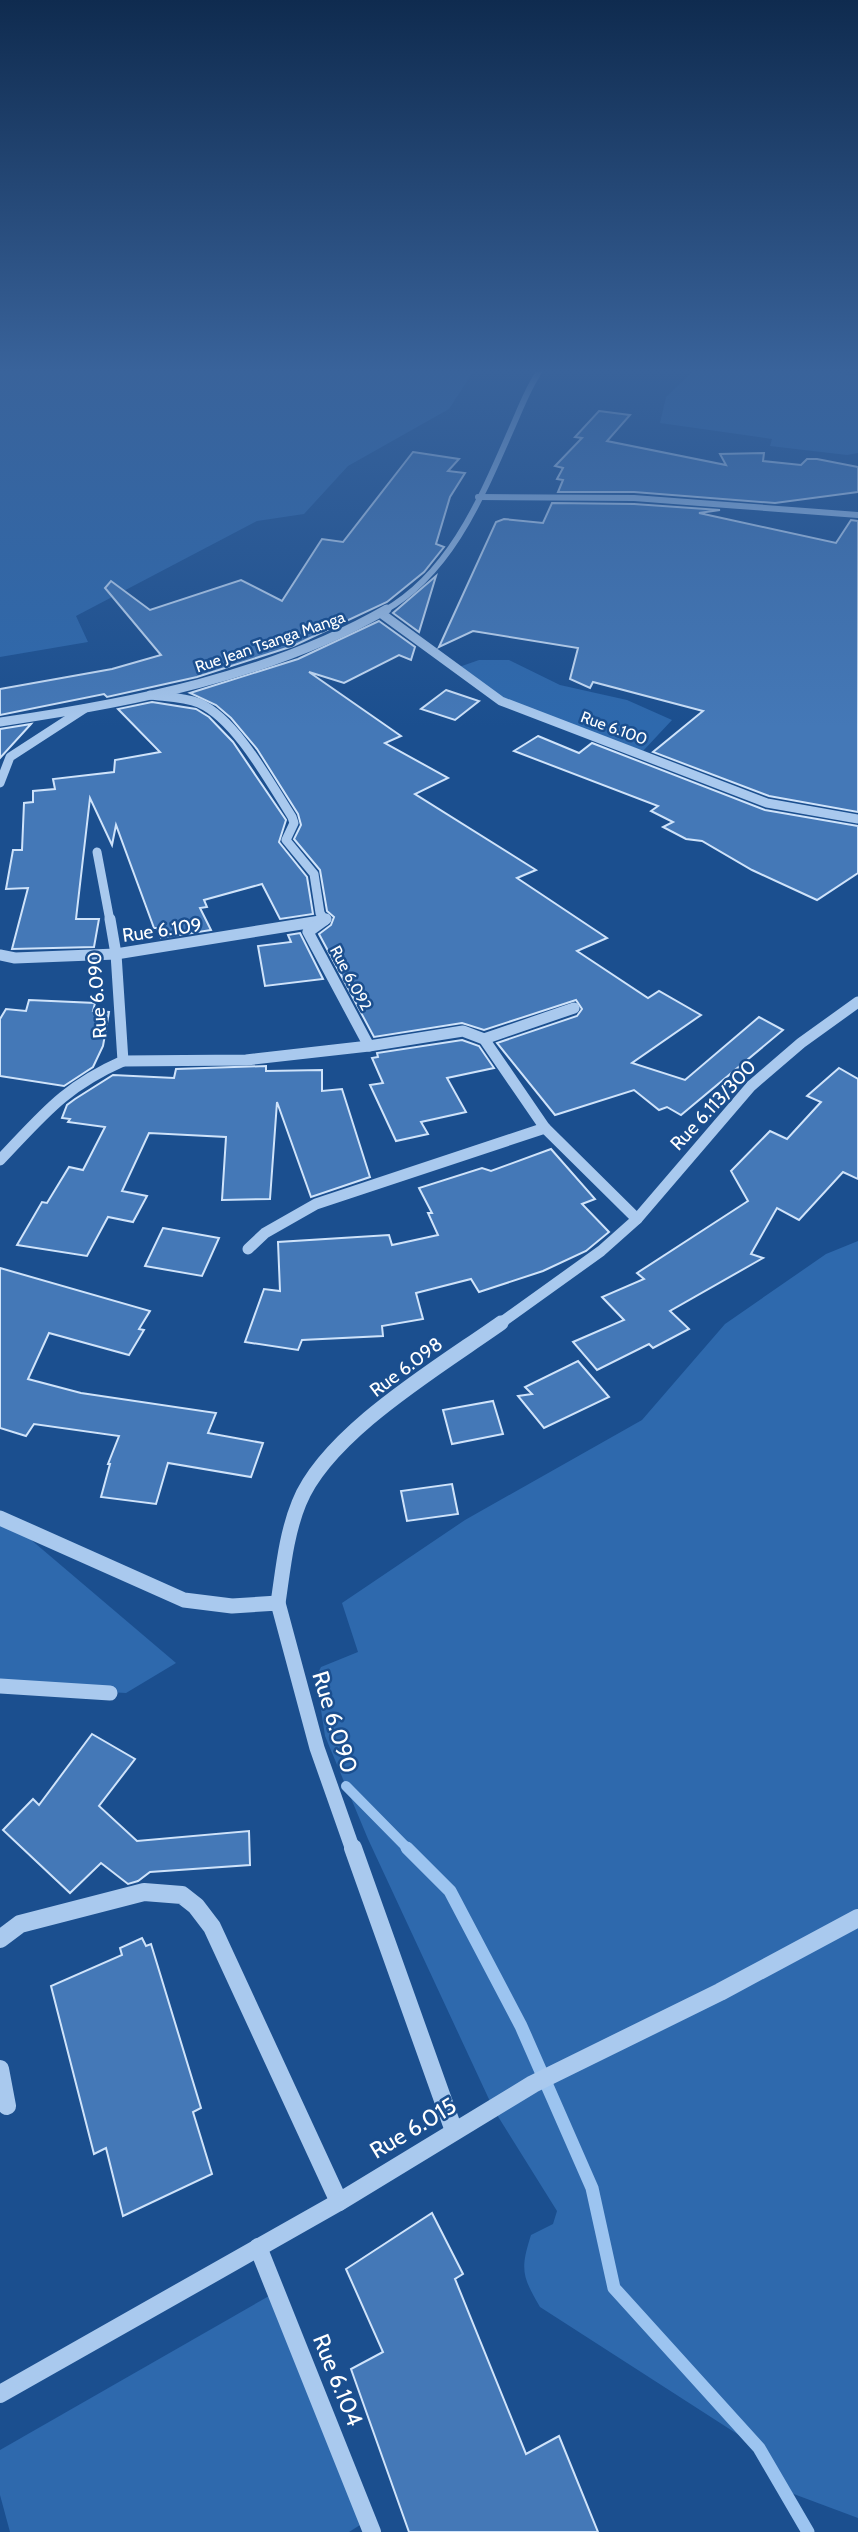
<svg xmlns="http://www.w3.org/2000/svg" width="858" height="2532" font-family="Cabin,sans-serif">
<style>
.green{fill:#2e69ad}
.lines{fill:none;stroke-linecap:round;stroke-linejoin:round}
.stream-far1{stroke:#9cc4f0;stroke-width:10}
.stream{stroke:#9cc4f0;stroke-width:13}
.building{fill:#4478b7;stroke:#cfe3fa;stroke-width:2}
.minor-far4{stroke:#a9c9ee;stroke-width:6}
.minor-far3{stroke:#a9c9ee;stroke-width:9}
.minor-far2{stroke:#a9c9ee;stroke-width:11}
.minor-far1{stroke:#a9c9ee;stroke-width:15}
.minor{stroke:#a9c9ee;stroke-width:18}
.labels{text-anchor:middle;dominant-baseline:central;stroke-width:5;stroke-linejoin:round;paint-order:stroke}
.far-street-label{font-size:16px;fill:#fff;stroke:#1b4f8f}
.street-label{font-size:19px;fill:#fff;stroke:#1b4f8f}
.near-street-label{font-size:23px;fill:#fff;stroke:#1b4f8f}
</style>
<rect width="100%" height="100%" fill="#1b4f8f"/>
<g class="green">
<path d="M0 372H473L449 409 348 466 304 514 257 521 76 616 88 642 0 657Z"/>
<path d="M692 372H828L858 376V453L847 455 770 446 772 439 660 423 666 397Z"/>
<path d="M479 660H509L560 685 627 700 672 720 643 751 501 698 459 667Z"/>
<path d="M858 1241V2518L791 2493 759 2448 540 2307C522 2276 520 2270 531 2235L553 2224 557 2211 494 2110 368 1839 325 1736 316 1677 321 1667 358 1652 342 1603 465 1520 642 1420 725 1324 826 1254Z"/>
<path d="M0 1520 16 1527 176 1663 126 1693 0 1686Z"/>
<path d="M276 2292 368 2520 349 2532H10L0 2495V2450Z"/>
</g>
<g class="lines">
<path class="stream-far1" d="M346 1786 409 1850"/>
<path class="stream" d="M407 1848 450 1891 521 2026 592 2188 614 2288 759 2448 808 2532"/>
</g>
<g class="building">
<path d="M599 411 630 415 607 441 726 465 720 454 764 453 763 461 801 465 807 459H817L858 467V492L775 503 634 492H558L563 480 557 479 563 468 555 466 582 438 575 437Z"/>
<path d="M413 452 459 459 448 471 465 473 450 497 436 544 444 547 424 572 387 602 293 646 197 677 107 697 104 694 0 715V689L112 669 161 655 105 588 111 581 150 610 241 580 282 601 322 539 343 542Z"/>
<path d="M552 503 634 504 720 510 699 513 836 543 851 520 858 521V812L769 796 653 752 703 711 593 682 590 688 570 679 578 648 473 631 439 647 496 522 504 519 543 523Z"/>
<path d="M436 576 419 632 393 613Z"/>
<path d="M379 621 415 647 411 660 399 655 344 683 309 672 401 736 385 743 448 778 415 794 536 870 517 878 607 938 577 951 648 998 659 991 701 1015 632 1063 685 1080 759 1017 783 1030 681 1115 667 1107 659 1110 634 1090 555 1115 497 1043 577 1016 582 1009 576 1000 484 1030 462 1023 374 1037 319 934 331 925 334 917 327 911 320 870 294 839 301 825 298 814 257 749 231 718 216 705 190 693 298 659Z"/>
<path d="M446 690 479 701 455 720 421 709Z"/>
<path d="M152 702 196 709 209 717 233 742 286 820 279 842 307 877 313 914 280 919 262 884 204 900 207 907 200 908 211 930 161 938 157 928H154L116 825 112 845 90 798 76 919H99L94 947 12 949 28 888 6 889 13 850H22L24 803 33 802V791L55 789 53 779 114 772 115 760 160 752 118 709Z"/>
<path d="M31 724 0 758V729Z"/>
<path d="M538 736 579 753 592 743 765 810 858 826V873L817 900 752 870 702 841 686 839 663 827 673 822 651 811 658 806 514 751Z"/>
<path d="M300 933 323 979 265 986 258 946 291 942 288 935Z"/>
<path d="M29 1000 95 1003 93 1011 109 1012 103 1046 93 1067 64 1086 0 1076V1019L6 1009 26 1011Z"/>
<path d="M462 1040 479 1046 494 1068 447 1078 466 1112 421 1122 428 1134 396 1141 370 1085 383 1083 372 1058 378 1057 377 1053Z"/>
<path d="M266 1066V1071L322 1070V1091L342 1089 370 1177 311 1197 277 1102 270 1199 222 1200 226 1137 149 1133 122 1191 147 1196 133 1222 108 1217 87 1256 17 1245 42 1202 47 1203 69 1167 83 1170 105 1127 68 1122 70 1119 62 1118 67 1105 75 1099 113 1075 174 1078 176 1069Z"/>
<path d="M839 1068 858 1079V1179L843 1172 799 1220 777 1208 751 1254 763 1258 670 1311 689 1329 653 1348 649 1344 597 1370 573 1342 624 1320 602 1297 644 1279 637 1273 748 1201 731 1171 770 1131 787 1139 821 1102 807 1096Z"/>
<path d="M551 1149 595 1199 582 1204 609 1232 586 1251 543 1271 479 1292 471 1279 416 1293 423 1319 382 1326 383 1336 302 1340 298 1350 245 1342 264 1289 280 1291 278 1242 389 1235 392 1245 438 1235 428 1213H432L419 1188 482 1168 491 1171Z"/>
<path d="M163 1228 219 1238 202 1276 145 1266Z"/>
<path d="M0 1268 150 1311 139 1329 144 1330 129 1355 49 1333 28 1379 81 1393 216 1413 208 1433 263 1443 251 1477 168 1463 156 1504 101 1497 110 1464H108L119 1436 34 1424 26 1436 0 1428Z"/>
<path d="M578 1361 609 1397 544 1428 518 1396 532 1394 525 1387Z"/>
<path d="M493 1401 503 1434 452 1444 443 1410Z"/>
<path d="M452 1484 458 1514 407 1521 401 1491Z"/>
<path d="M92 1734 135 1759 99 1806 137 1841 249 1831 250 1865 150 1872 138 1881 128 1884 101 1863 70 1893 3 1830 33 1799 39 1805Z"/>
<path d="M142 1938 146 1946 151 1944 201 2108 193 2112 212 2174 123 2216 106 2148 94 2154 51 1986 122 1955 120 1948Z"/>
<path d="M432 2213 463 2274 455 2279 526 2454 559 2436 598 2532H409L351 2369 383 2352 346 2269Z"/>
</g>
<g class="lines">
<g class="minor-far4">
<path d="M478 497 634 498 858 515"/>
<path d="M384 611C451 573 481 498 511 430 520 410 527 390 539 372"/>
</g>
<g class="minor-far3">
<path d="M382 614 501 701 767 803 858 819"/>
<path d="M150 695C166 697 184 697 199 703 236 719 270 783 292 817L294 823 286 840 314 874 320 913 325 921"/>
<path d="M0 722C131 703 271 676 387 609"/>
<path d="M0 783 10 757 84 709"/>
<path d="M97 852 110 921"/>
</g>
<g class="minor-far2">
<path d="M0 955 15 958 116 954 320 921"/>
<path d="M484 1039 574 1008"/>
<path d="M369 1046 463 1031 484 1039 545 1128 637 1219"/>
<path d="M123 1061 246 1060 369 1046 308 932 326 919"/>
<path d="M0 1160C43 1115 64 1087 123 1061L116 954 110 919"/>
<path d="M248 1249 265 1233 316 1204 545 1128"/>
<path d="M498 1325 601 1251 637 1219 751 1086 801 1043 858 1002"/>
</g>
<g class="minor-far1">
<path d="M0 1518 184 1600 232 1606 278 1603 317 1748 353 1850"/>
<path d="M278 1603C283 1570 286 1535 299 1503 327 1433 439 1367 501 1323"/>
<path d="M0 1686 110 1693"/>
</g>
<g class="minor">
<path d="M353 1848 454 2131"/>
<path d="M0 1939 20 1924 144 1892 182 1895 196 1906 212 1927 339 2202"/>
<path d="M0 2069 7 2106"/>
<path d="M258 2247 372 2532"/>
<path d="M0 2394 339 2202 533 2084 720 1992 858 1918"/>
</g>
</g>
<linearGradient id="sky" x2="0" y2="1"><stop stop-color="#0f2b4f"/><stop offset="0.51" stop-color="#39639b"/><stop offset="1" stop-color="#39639b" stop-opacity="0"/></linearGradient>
<rect width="858" height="727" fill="url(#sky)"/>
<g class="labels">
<g class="far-street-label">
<text transform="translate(270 642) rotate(-19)">Rue Jean Tsanga Manga</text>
<text transform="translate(614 728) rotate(20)">Rue 6.100</text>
<text transform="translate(351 978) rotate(62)">Rue 6.092</text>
</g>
<g class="street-label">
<text transform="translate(162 930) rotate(-8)">Rue 6.109</text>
<text transform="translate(97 995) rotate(-94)">Rue 6.090</text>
<text transform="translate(713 1105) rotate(-47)">Rue 6.113/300</text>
<text transform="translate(406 1367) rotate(-37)">Rue 6.098</text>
</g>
<g class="near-street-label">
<text transform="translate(335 1722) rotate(73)">Rue 6.090</text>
<text transform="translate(413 2128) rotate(-31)">Rue 6.015</text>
<text transform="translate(338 2380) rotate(68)">Rue 6.104</text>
</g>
</g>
</svg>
